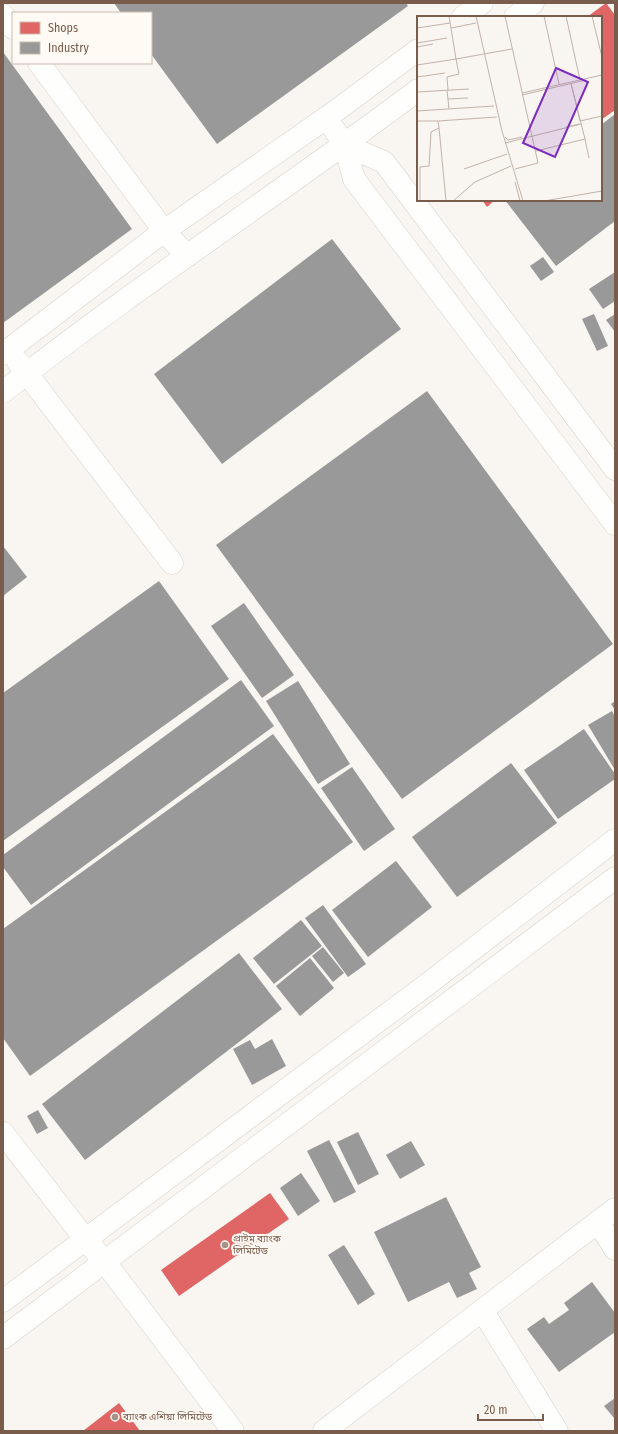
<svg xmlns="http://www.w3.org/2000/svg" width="618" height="1434" font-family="'Fira Sans Condensed','Noto Sans Bengali',sans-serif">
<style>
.shops{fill:#e06666}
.industry{fill:#999}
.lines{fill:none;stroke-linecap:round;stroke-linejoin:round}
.minor-casing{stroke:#d7d1cb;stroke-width:23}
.minor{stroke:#fefefd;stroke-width:22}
.poi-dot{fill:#a69286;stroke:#fffaf3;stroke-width:1.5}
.labels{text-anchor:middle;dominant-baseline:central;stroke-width:4;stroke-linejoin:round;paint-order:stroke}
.poi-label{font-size:10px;fill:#7a5c4d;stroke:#fffaf3;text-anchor:start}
.inset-road{fill:none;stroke:#c2b3aa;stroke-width:1}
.view{fill:#7b2cbf;fill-opacity:0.15;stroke:#7b2cbf;stroke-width:2}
.inset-edge{fill:none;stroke:#7a5c4d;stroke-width:2}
</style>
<rect width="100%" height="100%" fill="#f9f5f0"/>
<g class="shops">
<path d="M606 3 615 15V110L601 120V17H587Z"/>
<path d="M482 200H495L487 207Z"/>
<path d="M270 1193 289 1219 179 1296 161 1270Z"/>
<path d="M119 1403 140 1431H83Z"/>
</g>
<g class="industry">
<path d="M114 3H406L408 6 217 144 151 54V13H121Z"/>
<path d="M3 52 132 229 3 323Z"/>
<path d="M615 114V221L556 266 505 200H601V125Z"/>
<path d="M332 239 401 329 222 464 154 374Z"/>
<path d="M543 257 554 272 541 281 530 266Z"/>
<path d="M615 272V301L603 309 589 289Z"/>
<path d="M594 314 608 346 597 351 582 319Z"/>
<path d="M615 314V332L606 320Z"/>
<path d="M427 391 613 644 402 799 216 545Z"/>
<path d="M3 546 27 577 3 596Z"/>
<path d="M159 581 229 679 3 841V693Z"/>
<path d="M244 603 294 675 262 698 211 626Z"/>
<path d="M241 680 274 726 31 905 3 867V855Z"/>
<path d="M298 681 350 764 318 784 266 701Z"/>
<path d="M615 701V710L611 704Z"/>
<path d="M612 711 615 717V770L588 725Z"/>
<path d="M584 729 615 774V779L558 819 524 770Z"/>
<path d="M273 734 353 842 30 1076 3 1038V929Z"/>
<path d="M511 763 557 823 457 897 412 837Z"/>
<path d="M352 767 395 829 364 851 321 788Z"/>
<path d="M396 861 432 907 368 957 332 910Z"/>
<path d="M323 905 366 964 348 977 305 918Z"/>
<path d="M301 920 322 946 274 984 253 958Z"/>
<path d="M323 947 344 973 333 982 312 956Z"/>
<path d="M239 953 282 1009 85 1160 42 1104Z"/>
<path d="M310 958 334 988 300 1016 276 986Z"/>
<path d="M272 1039 286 1066 252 1085 233 1049 250 1040 255 1049Z"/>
<path d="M38 1110 48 1128 37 1134 27 1116Z"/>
<path d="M358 1132 379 1174 358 1185 337 1142Z"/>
<path d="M329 1140 356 1192 334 1203 307 1151Z"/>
<path d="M411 1141 425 1165 400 1179 386 1155Z"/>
<path d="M301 1173 320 1201 298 1216 280 1188Z"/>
<path d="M446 1197 481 1267 469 1273 477 1289 457 1298 449 1282 408 1302 374 1232Z"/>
<path d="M344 1245 375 1294 358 1305 328 1255Z"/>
<path d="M592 1282 615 1313V1332L559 1372 527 1329 544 1317 549 1324 569 1310 564 1303Z"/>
<path d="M615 1398V1417L614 1418 604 1406Z"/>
</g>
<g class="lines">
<defs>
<g id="minor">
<path d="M3 15 13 28"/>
<path d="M463 17 482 3"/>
<path d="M515 17 533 3"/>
<path d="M39 63 164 231 187 256"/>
<path d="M326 118 345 145 354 179 615 524"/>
<path d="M345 145 384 162 615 469"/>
<path d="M3 354 164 231 326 118 418 50"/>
<path d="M18 362 172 563"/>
<path d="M3 392C137 286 281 193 418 90"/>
<path d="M3 1133 86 1240 104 1261 233 1431"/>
<path d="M598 1222 615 1249"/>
<path d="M3 1301 429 983 615 840"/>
<path d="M482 1310 557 1431"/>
<path d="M3 1338 615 878"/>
<path d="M324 1431 615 1209"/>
</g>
</defs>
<use href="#minor" class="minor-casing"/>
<use href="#minor" class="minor"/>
</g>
<g class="poi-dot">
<circle cx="225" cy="1245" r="4"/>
<circle cx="115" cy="1417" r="4"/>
</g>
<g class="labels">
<g class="poi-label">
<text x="233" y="1239">প্রাইম ব্যাংক<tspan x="233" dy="12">লিমিটেড</tspan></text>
<text x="123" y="1417">ব্যাংক এশিয়া লিমিটেড</text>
</g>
</g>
<g transform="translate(417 16)">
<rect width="185" height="185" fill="#f9f5f0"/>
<path class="inset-road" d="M32 0 39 43 95 33M59 0 85 115 106 185M88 0 121 147 98 153M127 0 142 68M149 0 163 64M175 0 185 41M0 12 33 7M34 12 59 7M0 27 30 22M0 31 16 28M0 49 39 43 42 58 30 61 31 74M0 61 28 57M154 67 163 105M30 74 32 93M0 76 52 73M105 77 185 59M105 79 169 64M31 83 51 82M0 95 77 90M0 105H21M163 105 185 100M149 111 163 108M22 112 29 185M88 121 91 124 105 121M168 123 172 142M88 127 164 108M119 135 168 123 154 68M47 153 90 138M98 166 103 185M3 185V151L12 150 14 116 22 112 21 105 80 101M36 185 58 166 94 150M127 185 185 175"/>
<path class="view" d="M139 52 171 66 138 141 106 127Z"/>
<rect width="185" height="185" class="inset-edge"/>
</g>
<rect width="618" height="1434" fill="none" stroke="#7a5c4d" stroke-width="8"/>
<rect x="12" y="12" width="140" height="52" fill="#fffaf3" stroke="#cabbb1"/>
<rect x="20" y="22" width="20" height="12" fill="#e06666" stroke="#cabbb1"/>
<text x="48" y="32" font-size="12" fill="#7a5c4d">Shops</text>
<rect x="20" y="42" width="20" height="12" fill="#999999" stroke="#cabbb1"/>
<text x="48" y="52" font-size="12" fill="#7a5c4d">Industry</text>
<path d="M478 1414v6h65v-6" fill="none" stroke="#7a5c4d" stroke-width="2"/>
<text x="484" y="1414" font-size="12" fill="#7a5c4d" stroke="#fffaf3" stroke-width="3" paint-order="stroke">20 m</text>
</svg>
